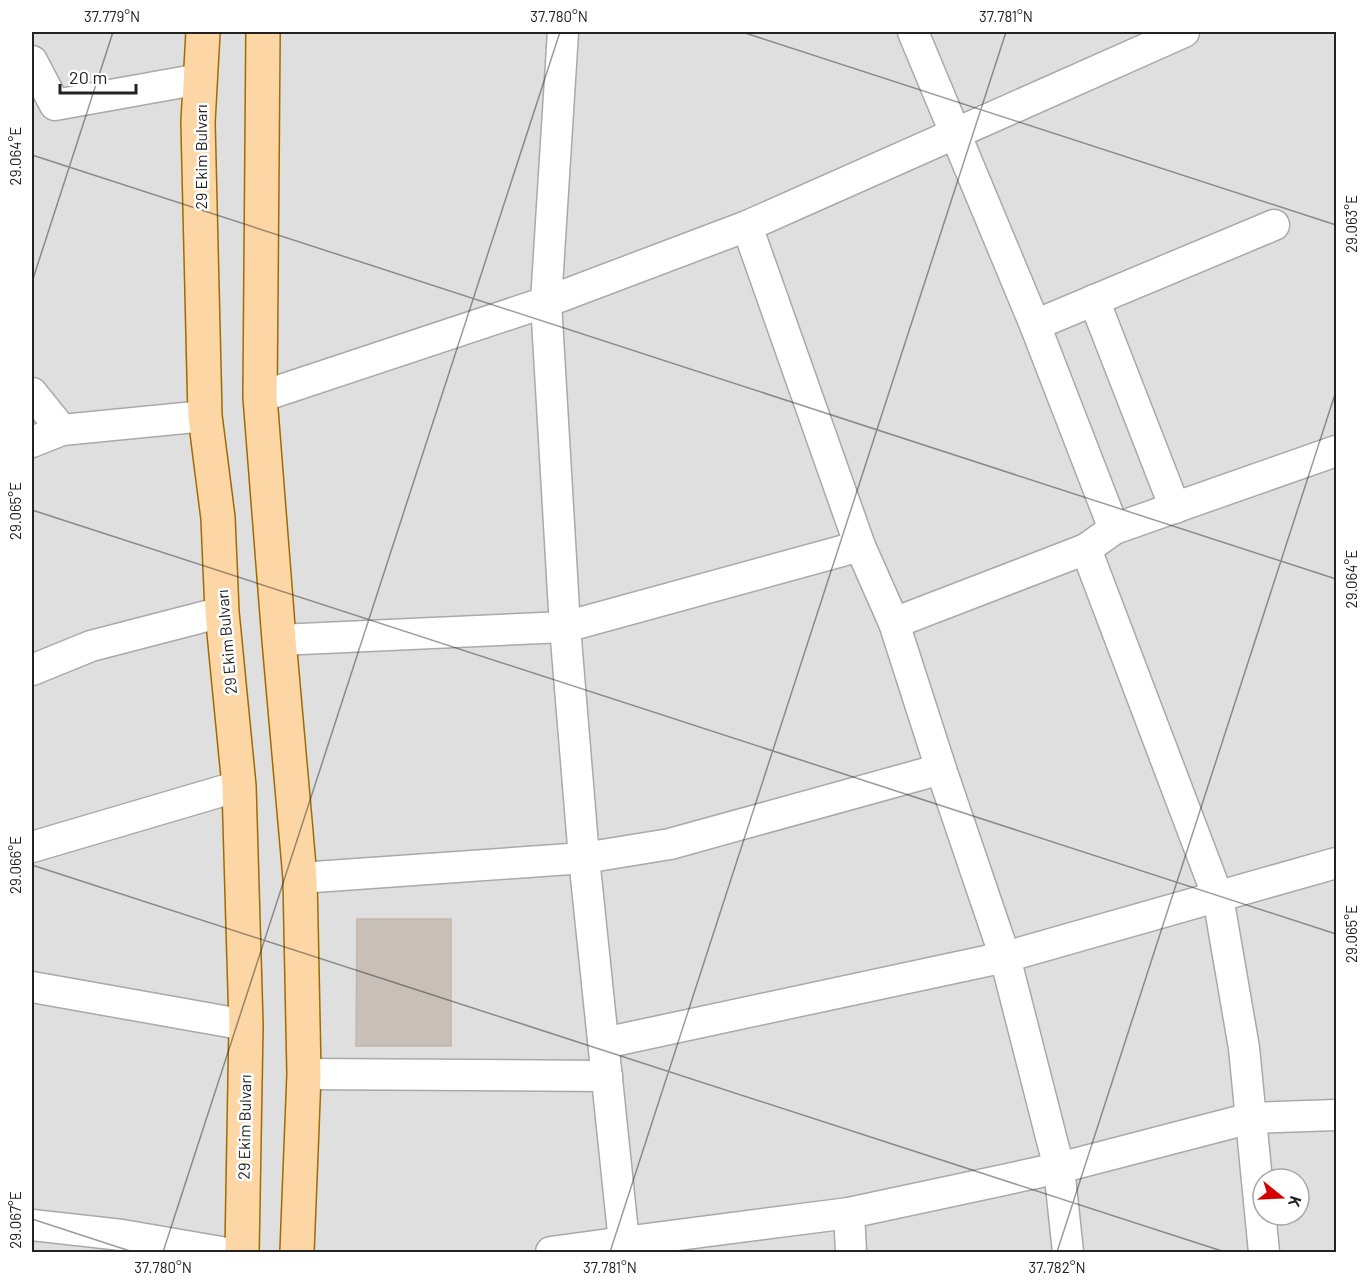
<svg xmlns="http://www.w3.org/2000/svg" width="1368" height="1284" font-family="Barlow,sans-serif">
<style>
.residential{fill:#e0dfdf;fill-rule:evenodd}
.building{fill:#c7bfb8;stroke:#c4b6ab;stroke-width:1.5}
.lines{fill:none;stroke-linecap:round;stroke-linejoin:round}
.street-casing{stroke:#a9a9a9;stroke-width:33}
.primary-casing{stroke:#a06b00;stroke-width:36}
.street{stroke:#fff;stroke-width:30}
.primary{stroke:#fcd6a4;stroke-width:33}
.ticks{fill:none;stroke:#222;stroke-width:1.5;stroke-opacity:0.45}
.labels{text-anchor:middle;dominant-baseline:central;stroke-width:5;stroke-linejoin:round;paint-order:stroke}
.street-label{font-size:16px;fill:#222;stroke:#fff}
.neatline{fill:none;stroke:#222;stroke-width:2}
.ticks-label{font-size:15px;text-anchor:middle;fill:#222}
</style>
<rect width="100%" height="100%" fill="#f2efe9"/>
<path class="residential" d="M32 32H1336V1252H32ZM1263 1179H1299V1215H1263Z"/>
<path class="building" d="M357 919H451V1046H356Z"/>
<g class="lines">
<defs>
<g id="street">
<path d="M563 32 546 302 565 627 584 858 625 1252"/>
<path d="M913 32 1035 325 1114 529"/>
<path d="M32 61 55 105 200 79"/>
<path d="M747 226 860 546 894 623 941 769 1005 957 1059 1168 1068 1252"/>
<path d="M1094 300 1175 508"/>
<path d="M1035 325 1274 225"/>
<path d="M32 393 62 430 205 416"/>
<path d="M260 397 546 302 747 226 1184 32"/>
<path d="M32 442 62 430"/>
<path d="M1086 549 1218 897 1244 1048 1264 1252"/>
<path d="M894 623 1086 549 1114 529 1336 451"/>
<path d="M279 640 565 627 860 546"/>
<path d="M32 670 91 646 222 612"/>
<path d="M32 847 239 786"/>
<path d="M300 878 584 858 670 844 941 769"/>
<path d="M32 987 246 1025"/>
<path d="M604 1043 1005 957 1336 863"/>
<path d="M304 1074 607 1076"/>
<path d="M849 1213 851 1252"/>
<path d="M32 1225 122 1235 221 1252"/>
<path d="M551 1252 624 1242 849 1213 1059 1168 1251 1118 1336 1115"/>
</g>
<g id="primary">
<path d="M203 32 198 122 205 416 218 518 222 612 239 786 246 1025 242 1252"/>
<path d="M263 32 260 397 279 640 300 878 304 1074 297 1252"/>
</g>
</defs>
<use href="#street" class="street-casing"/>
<use href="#primary" class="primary-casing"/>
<use href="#street" class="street"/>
<use href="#primary" class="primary"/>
</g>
<path class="ticks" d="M742 32 1336 225M32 155 1336 579M32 282 113 32M32 510 1336 934M32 865 1225 1252M32 1219 133 1252M163 1252 560 32M610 1252 1006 32M1057 1252 1336 391"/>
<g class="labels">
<g class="street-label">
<text transform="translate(200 157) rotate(-90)">29 Ekim Bulvarı</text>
<text transform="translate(226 642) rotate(-95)">29 Ekim Bulvarı</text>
<text transform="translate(244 1127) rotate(-89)">29 Ekim Bulvarı</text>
</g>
</g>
<rect width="1368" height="1284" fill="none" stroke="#ffffff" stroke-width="66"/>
<g transform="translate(1281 1197) rotate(108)"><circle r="28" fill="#ffffff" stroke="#a7a7a7" stroke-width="1.5"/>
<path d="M0-4.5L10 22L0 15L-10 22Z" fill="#d40000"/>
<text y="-9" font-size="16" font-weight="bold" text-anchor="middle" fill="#222222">K</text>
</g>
<path d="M60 84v9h76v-9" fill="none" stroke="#222222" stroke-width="3"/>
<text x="69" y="84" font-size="18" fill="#222222" stroke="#ffffff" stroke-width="4.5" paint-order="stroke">20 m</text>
<rect x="33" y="33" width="1302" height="1218" class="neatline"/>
<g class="ticks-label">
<text x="112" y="22">37.779°N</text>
<text x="559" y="22">37.780°N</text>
<text x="1006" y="22">37.781°N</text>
<text transform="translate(16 156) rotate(-90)" y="5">29.064°E</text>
<text transform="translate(1352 224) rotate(-90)" y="5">29.063°E</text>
<text transform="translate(16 511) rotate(-90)" y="5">29.065°E</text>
<text transform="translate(1352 579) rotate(-90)" y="5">29.064°E</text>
<text transform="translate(16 865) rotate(-90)" y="5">29.066°E</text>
<text transform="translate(1352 934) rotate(-90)" y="5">29.065°E</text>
<text transform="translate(16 1220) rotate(-90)" y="5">29.067°E</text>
<text x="163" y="1273">37.780°N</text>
<text x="610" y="1273">37.781°N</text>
<text x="1057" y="1273">37.782°N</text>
</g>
</svg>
